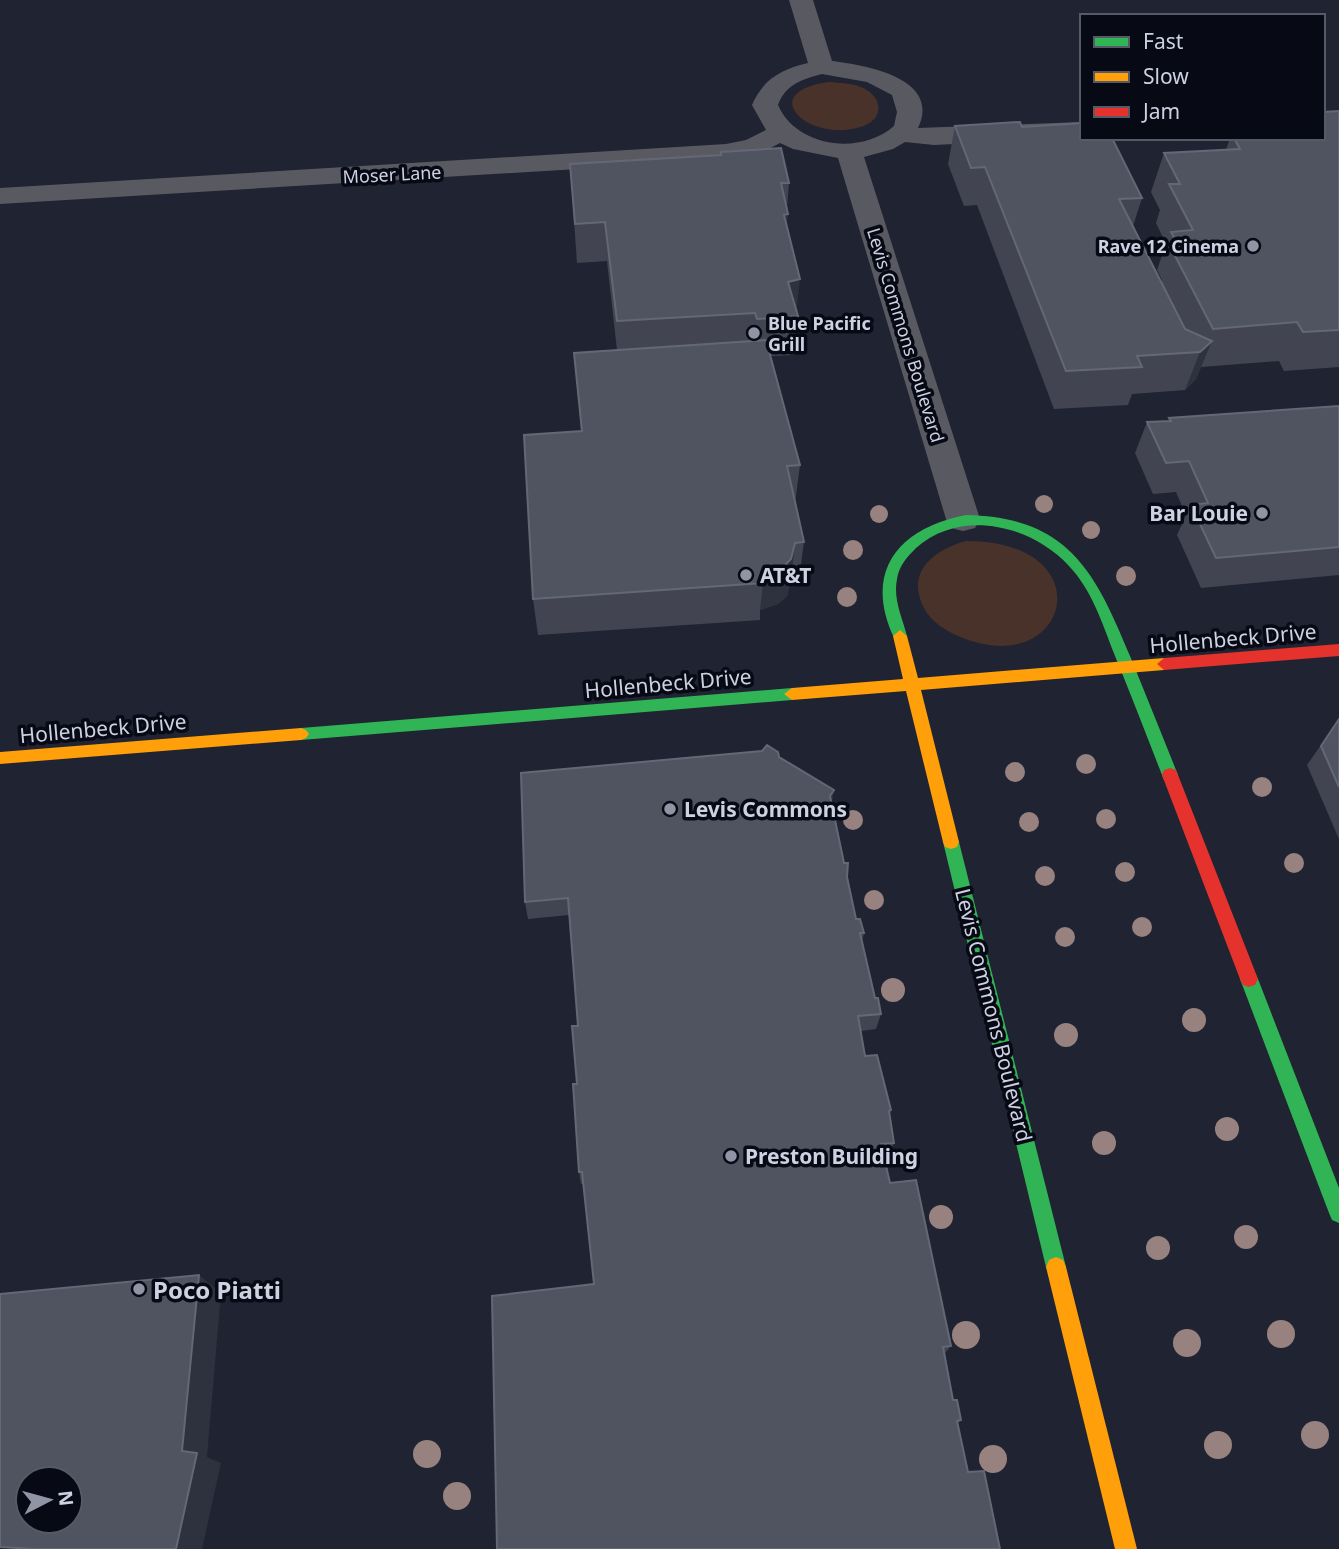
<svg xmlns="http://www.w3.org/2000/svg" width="1339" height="1549" font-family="'Noto Sans',sans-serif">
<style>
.green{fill:#49322a}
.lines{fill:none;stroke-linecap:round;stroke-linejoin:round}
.street{fill:#595a61;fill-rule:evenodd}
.fast{fill:#30b455;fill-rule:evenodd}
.slow{fill:#ff9f0a;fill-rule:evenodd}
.jam{fill:#e5322d;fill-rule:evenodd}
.tree{fill:#97827f}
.wall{fill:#424551}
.shaded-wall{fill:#2e313e}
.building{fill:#505461;stroke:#646775;stroke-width:2;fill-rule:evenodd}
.poi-dot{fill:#9094a4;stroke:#070914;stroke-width:2.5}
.labels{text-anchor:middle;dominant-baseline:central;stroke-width:7;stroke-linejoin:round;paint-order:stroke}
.far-street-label{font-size:18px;fill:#cdd1e2;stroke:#070914}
.far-poi-label{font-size:18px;font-weight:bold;fill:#cdd1e2;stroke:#070914;text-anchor:end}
.poi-label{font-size:21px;font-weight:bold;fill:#cdd1e2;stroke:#070914;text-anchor:start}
.street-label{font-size:21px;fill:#cdd1e2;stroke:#070914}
.near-poi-label{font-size:24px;font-weight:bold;fill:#cdd1e2;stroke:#070914;text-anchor:start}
</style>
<rect width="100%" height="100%" fill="#202331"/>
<g class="green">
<path d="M829 82C840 83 851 83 861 87 884 97 885 120 860 127 809 143 754 92 829 82Z"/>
<path d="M966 541C1105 541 1070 680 963 638 947 632 929 621 922 604 907 569 937 549 966 541Z"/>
</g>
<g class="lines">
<path class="street" d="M789 0H813L832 61C865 65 942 78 918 128L1082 122V138L934 145 905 142 893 149 864 157 980 519 975 528 963 531 951 528 946 519 838 158 793 149 780 143 763 152 726 160 0 204V188L726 144 746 140 766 130 752 105C763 79 782 69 808 63ZM822 74 867 82 892 95 897 112 894 126C860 156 796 147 778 105 785 85 802 79 822 74Z"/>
<g class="fast">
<path d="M966 515C1068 517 1095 571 1130 656 1146 695 1162 735 1178 775L1176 780H1164L1162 775C1146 734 1130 692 1113 651 1102 622 1091 589 1069 566 1031 525 961 508 916 548 907 557 899 566 897 579 893 599 902 617 907 636L905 640H895C862 572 898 528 966 515Z"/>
<path d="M792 688 800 694 792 700 301 740 296 738 293 734 296 730 301 728Z"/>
<path d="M951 835 957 837 959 842 1066 1267 1063 1274 1056 1277 1049 1274 1046 1267 943 842 945 837Z"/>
<path d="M1249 971 1255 973 1258 979 1339 1188V1223L1332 1220 1329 1213 1240 979 1243 973Z"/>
</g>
<g class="slow">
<path d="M900 630 907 636 918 678 1164 658 1171 664 1164 670 921 690 959 842 957 847 951 849 945 847 943 842 906 691 792 700 784 694 792 688 903 679 893 636Z"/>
<path d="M301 728 306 730 309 734 306 738 301 740 0 764V752Z"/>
<path d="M1056 1257 1063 1260 1066 1267 1137 1549H1115L1046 1267 1049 1260Z"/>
</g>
<g class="jam">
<path d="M1339 644V656L1164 670 1157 664 1164 658Z"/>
<path d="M1170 768 1176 770 1178 775 1258 979 1255 985 1249 987 1243 985 1240 979 1162 775 1164 770Z"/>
</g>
</g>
<g class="tree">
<circle cx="1044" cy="504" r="9"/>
<circle cx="879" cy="514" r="9"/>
<circle cx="1091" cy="530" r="9"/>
<circle cx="853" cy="550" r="10"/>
<circle cx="1126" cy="576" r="10"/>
<circle cx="847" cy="597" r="10"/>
<circle cx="1086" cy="764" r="10"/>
<circle cx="1015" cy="772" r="10"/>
<circle cx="1262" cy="787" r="10"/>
<circle cx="1106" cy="819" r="10"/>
<circle cx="853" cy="820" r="10"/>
<circle cx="1029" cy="822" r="10"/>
<circle cx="1294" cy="863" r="10"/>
<circle cx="1125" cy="872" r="10"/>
<circle cx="1045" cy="876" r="10"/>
<circle cx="874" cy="900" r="10"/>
<circle cx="1142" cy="927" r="10"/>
<circle cx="1065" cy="937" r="10"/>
<circle cx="893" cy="990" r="12"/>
<circle cx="1194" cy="1020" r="12"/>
<circle cx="1066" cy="1035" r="12"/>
<circle cx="1227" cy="1129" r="12"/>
<circle cx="1104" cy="1143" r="12"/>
<circle cx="941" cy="1217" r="12"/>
<circle cx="1246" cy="1237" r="12"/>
<circle cx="1158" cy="1248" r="12"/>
<circle cx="1281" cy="1334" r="14"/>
<circle cx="966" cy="1335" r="14"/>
<circle cx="1187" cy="1343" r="14"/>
<circle cx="1315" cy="1435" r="14"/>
<circle cx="1218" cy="1445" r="14"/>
<circle cx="427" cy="1454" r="14"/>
<circle cx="993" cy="1459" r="14"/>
<circle cx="457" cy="1496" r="14"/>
</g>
<g class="wall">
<path d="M1339 111V367L1284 371 1279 361 1201 367 1196 379 1185 390 1132 394 1128 405 1054 409 977 205 964 206 948 164 955 126 1022 127 1142 198 1133 226 1161 282 1162 280 1157 270 1166 244 1156 223 1160 210 1151 192 1164 153 1226 150 1230 138H1323Z"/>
<path d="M721 152 789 183 787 207V228L798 316 794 355 771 356 800 465 795 503 804 542 799 579 791 580 787 596 778 604 760 610V620L538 635 533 599 581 431 574 353 617 350 607 261 577 263 570 164 721 155Z"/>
<path d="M1339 406V575L1201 588 1177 535 1186 515 1176 492 1153 494 1135 453 1147 422 1168 421 1169 418Z"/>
<path d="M1339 719V839L1307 765Z"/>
<path d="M779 757 834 790 831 805 844 863 856 919 864 933 862 942 875 998 881 1014 876 1029 861 1031 865 1056 891 1110 889 1114 894 1143 888 1156H884L890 1183 951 1346 945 1353 953 1400 961 1420 958 1423 968 1472 1000 1549 594 1284 584 1184H581L579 1172 578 1026 569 915 528 919 525 902Z"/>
</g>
<g class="shaded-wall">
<path d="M788 214 785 253 784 215Z"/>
<path d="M800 279 796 316 788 282Z"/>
<path d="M1212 341 1196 379 1185 390 1200 352Z"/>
<path d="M795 543 791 580 787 596 778 604 760 610 763 583 761 574Z"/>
<path d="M834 790 831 808 830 796Z"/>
<path d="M199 1275 221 1293 207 1457 221 1463 202 1549H176L182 1451Z"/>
</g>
<g class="building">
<path d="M1339 111V330L1303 332 1297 322 1213 329 1172 250H1181L1171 232 1193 230 1169 184H1180L1164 153 1240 149 1234 138H1323V112Z"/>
<path d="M1020 122 1022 127 1082 123V138H1112L1142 198 1119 199 1185 329 1212 341 1200 352 1137 356 1142 367 1066 371 985 167 971 168 955 126Z"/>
<path d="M781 148 789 183H781L788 214 784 215 800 279 788 282 798 316 757 319 755 313 617 321 605 222 575 224 570 164 721 155V152Z"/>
<path d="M766 340 800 465 787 466 804 542 795 543 791 559 782 568 761 574 763 583 533 599 524 435 582 431 574 353Z"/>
<path d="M1339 406V547L1216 558 1191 505 1208 503 1189 461 1166 463 1147 422 1171 421 1169 418Z"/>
<path d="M1339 719V787L1321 746Z"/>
<path d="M767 745 778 752 779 757 834 790 830 796 844 863H848L847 877 856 919H860L864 933H860L875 998H878L881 1014 858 1016 865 1056 877 1055 891 1110 889 1111 894 1143 881 1144 890 1183 916 1180 951 1346 943 1347 953 1400H957L961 1420 957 1421 968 1472 984 1471 1000 1549H497L492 1296 594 1284 582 1172H579L573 1084H577L572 1026H578L568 898 525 902 521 773 762 751Z"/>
<path d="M199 1275 182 1451 197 1453 176 1549H34L0 1547V1294ZM28 1479H70V1521H28Z"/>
</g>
<g class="poi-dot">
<circle cx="1253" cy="246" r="7"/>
<circle cx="754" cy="333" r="7"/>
<circle cx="1262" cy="513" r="7"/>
<circle cx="746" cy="575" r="7"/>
<circle cx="670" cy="809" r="7"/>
<circle cx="731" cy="1156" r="7"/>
<circle cx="139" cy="1289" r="7"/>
</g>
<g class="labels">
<g class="far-street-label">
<text transform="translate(392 174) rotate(-3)">Moser Lane</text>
<text transform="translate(906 335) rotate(73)">Levis Commons Boulevard</text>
</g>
<g class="far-poi-label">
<text x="1239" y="246">Rave 12 Cinema</text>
<text x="768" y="323" text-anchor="start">Blue Pacific<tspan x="768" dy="21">Grill</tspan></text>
</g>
<g class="poi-label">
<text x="1248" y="513" text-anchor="end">Bar Louie</text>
<text x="760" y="575">AT&amp;T</text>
<text x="684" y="809">Levis Commons</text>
<text x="745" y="1156">Preston Building</text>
</g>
<g class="street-label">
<text transform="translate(1233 638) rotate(-5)">Hollenbeck Drive</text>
<text transform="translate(668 683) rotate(-5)">Hollenbeck Drive</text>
<text transform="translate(103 728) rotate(-5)">Hollenbeck Drive</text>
<text transform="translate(994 1015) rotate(76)">Levis Commons Boulevard</text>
</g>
<g class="near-poi-label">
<text x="153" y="1289">Poco Piatti</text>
</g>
</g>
<rect x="1080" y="14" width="245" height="126" fill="#070914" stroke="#565966" stroke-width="2"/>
<rect x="1094" y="37" width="35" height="10" fill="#30b455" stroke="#565966" stroke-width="2"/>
<text x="1143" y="49" font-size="21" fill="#cdd1e2">Fast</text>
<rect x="1094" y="72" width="35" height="10" fill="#ff9f0a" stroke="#565966" stroke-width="2"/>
<text x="1143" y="84" font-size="21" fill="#cdd1e2">Slow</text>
<rect x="1094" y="107" width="35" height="10" fill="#e5322d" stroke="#565966" stroke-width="2"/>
<text x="1143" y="119" font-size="21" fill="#cdd1e2">Jam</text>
<g transform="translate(49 1500) rotate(84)"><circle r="33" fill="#070914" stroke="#565966" stroke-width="2"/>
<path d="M0-5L12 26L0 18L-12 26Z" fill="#9094a4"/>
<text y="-10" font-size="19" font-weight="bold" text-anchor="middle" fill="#cdd1e2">N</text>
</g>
</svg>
